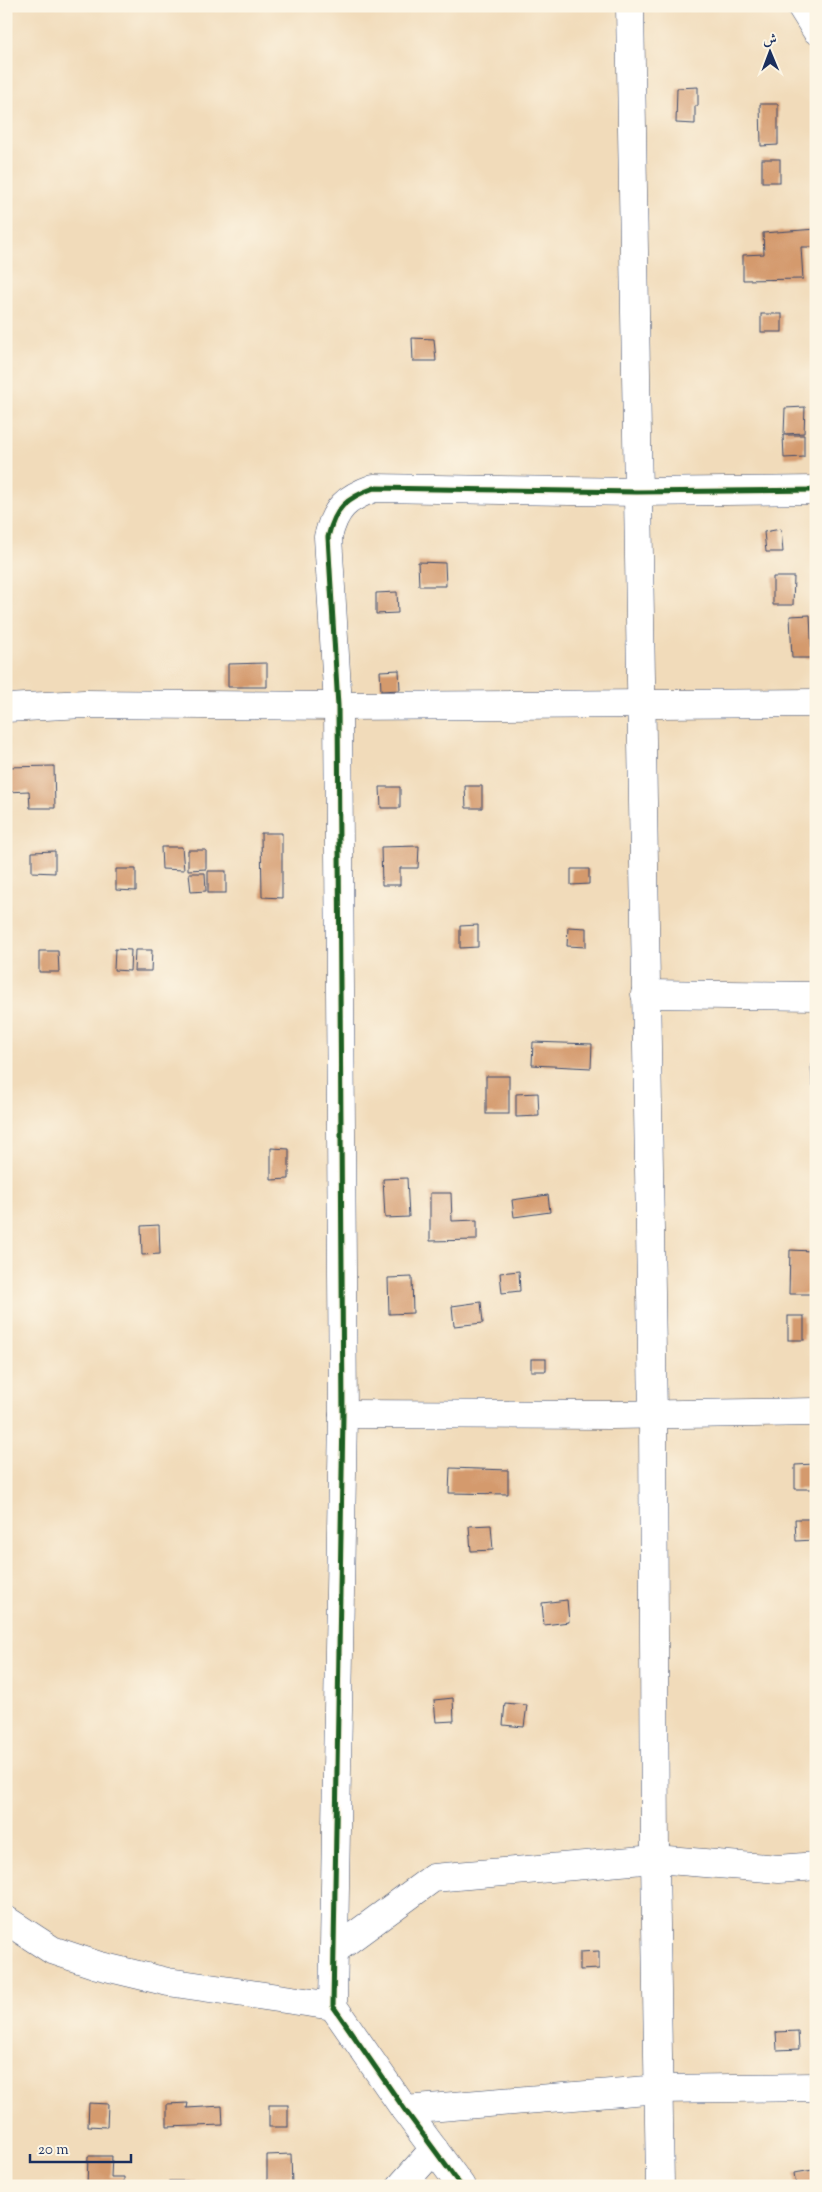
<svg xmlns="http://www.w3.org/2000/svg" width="822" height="2192" font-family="'Sorts Mill Goudy',Amiri,serif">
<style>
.building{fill:#d49a6d}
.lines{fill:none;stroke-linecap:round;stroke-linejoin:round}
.street-casing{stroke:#3b496c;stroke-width:29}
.street{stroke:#fff;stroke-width:28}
.cycleway-casing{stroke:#fcf5e5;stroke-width:8}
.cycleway{stroke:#1b5e20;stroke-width:5}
</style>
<rect width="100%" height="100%" fill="#fcf5e5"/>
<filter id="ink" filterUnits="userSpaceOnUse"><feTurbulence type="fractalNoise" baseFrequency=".02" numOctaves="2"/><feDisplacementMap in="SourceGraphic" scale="10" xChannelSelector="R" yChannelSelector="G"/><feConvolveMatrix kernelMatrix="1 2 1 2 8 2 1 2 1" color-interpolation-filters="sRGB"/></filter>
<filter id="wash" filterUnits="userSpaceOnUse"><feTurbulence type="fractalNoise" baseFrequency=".0096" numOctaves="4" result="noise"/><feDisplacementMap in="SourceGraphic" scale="20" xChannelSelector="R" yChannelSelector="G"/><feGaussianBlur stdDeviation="1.12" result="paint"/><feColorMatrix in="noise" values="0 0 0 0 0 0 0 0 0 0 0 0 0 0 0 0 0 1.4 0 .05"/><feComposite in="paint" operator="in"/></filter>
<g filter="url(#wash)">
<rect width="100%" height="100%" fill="#f1dbba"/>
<g id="blocks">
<g class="building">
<path d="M698 87V106H695V124L676 123 677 88Z"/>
<path d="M760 104H778V145L761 146Z"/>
<rect x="762" y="159" width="18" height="23"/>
<path d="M816 229V247H801L803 279 743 280V255L764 254 763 233Z"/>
<rect x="761" y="314" width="21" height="18"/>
<path d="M412 338 434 339 436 361H413Z"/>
<path d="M805 407 804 433 784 434 785 408Z"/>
<path d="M783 435H804V457L784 458Z"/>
<path d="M781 529 783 552H766L764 532Z"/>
<path d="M418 562 445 563 446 586H419Z"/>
<path d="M773 577H794L793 605H773Z"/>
<path d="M397 592 398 613 376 614V593Z"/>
<path d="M810 615 812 658H792L790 616Z"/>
<path d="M267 663V687H228V664Z"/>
<path d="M399 670 400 690 381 691 380 671Z"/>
<path d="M54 766 55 808H30L29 791 6 792V767Z"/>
<path d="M465 786H482V808H466Z"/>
<path d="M380 787H400V808H381Z"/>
<path d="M261 833H282V898L262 897Z"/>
<path d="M419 846 418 868H400V885H382L381 847Z"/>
<path d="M161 847H182L184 870 162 869Z"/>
<path d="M188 850H206V869L188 870Z"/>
<path d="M55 851V873L32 872V852Z"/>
<path d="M116 869H136V891L116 890Z"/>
<path d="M571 869H589V884L571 885Z"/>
<rect x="208" y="871" width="18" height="22"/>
<path d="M189 873H205L206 891 191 892Z"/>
<path d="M478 925V947L460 948V926Z"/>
<path d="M568 927 586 928V947L567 946Z"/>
<path d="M115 949 131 950 130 971 114 970Z"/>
<path d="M135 950H152L151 971H134Z"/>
<path d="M39 951H58L59 972H39Z"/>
<path d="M533 1042 592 1044 591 1068 532 1065Z"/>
<path d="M811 1065H816V1085H812Z"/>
<rect x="486" y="1076" width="23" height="38"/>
<path d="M538 1093 539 1116 516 1117V1094Z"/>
<path d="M271 1148 289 1149V1179L271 1180Z"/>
<path d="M407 1178 409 1217 385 1218 383 1179Z"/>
<path d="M430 1193H451L452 1221 477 1220V1240L430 1241Z"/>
<path d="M548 1195 550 1212 514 1217 512 1200Z"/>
<path d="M159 1225 160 1254 142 1255 141 1226Z"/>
<path d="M790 1250 812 1251V1294H789Z"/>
<path d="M519 1271 520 1291 502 1293 500 1273Z"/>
<path d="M412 1277 413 1313 389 1314 388 1278Z"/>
<path d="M481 1302 483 1323 454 1326 452 1306Z"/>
<rect x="788" y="1316" width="16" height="24"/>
<rect x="531" y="1359" width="15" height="12"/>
<path d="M815 1464V1489H795V1465Z"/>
<path d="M450 1468 508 1470V1494L449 1493Z"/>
<path d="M795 1519H813L814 1540 796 1541Z"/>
<path d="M491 1525 493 1550 471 1551 469 1526Z"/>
<path d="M567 1600 569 1622 544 1625 542 1603Z"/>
<path d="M453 1698 454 1721 436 1722 434 1700Z"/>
<path d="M505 1703 527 1705 524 1727 503 1725Z"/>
<path d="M599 1951V1969L580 1970V1952Z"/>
<path d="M798 2031 799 2049 777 2050 776 2032Z"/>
<path d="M89 2103 108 2104 107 2127 88 2126Z"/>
<path d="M188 2103 187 2108 222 2106 223 2125 167 2127V2104Z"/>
<rect x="269" y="2105" width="19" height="22"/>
<path d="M291 2154 292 2186H267V2155Z"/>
<path d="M88 2156H112L111 2177H124V2186H87Z"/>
<path d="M813 2170 815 2186H796L794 2173Z"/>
<rect x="169" y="2181" width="38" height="5"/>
</g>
</g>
</g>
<g filter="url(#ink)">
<use href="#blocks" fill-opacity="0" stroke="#3b496c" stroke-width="1"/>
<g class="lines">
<defs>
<g id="street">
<path d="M630 6 653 1414 655 1859 660 2186"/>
<path d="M801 6 816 30"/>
<path d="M6 708 84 704 338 706 816 703"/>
<path d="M645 994 816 996"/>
<path d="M343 1414 613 1415 816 1412"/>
<path d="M6 1920 52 1950 97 1965 168 1982 333 2006"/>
<path d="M335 1950 433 1878 655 1859 779 1869 816 1866"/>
<path d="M405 2110 659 2089 816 2087"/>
<path d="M401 2186 434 2149"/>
<path d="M461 2186 405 2110 333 2006 343 1414 338 706 328 537C335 508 346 498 374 488L637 492 816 490"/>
</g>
</defs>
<use href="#street" class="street-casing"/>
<use href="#street" class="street"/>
<defs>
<path id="cycleway" d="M461 2186 405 2110 333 2006 343 1414 338 706 328 537C335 508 346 498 374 488L637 492 816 490"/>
</defs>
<use href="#cycleway" class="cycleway-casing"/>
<use href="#cycleway" class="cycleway"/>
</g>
</g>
<rect width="822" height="2192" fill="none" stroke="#fcf5e5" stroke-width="25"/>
<g transform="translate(770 52) rotate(359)" stroke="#fcf5e5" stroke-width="4" paint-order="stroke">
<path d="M0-4L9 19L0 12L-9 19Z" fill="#1b2f5e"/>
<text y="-8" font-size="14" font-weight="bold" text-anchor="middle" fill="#1b2f5e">ش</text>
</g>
<path d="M30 2154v8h101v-8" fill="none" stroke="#1b2f5e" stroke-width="2.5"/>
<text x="38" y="2154" font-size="15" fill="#1b2f5e" stroke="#fcf5e5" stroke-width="4" paint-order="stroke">20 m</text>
</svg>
